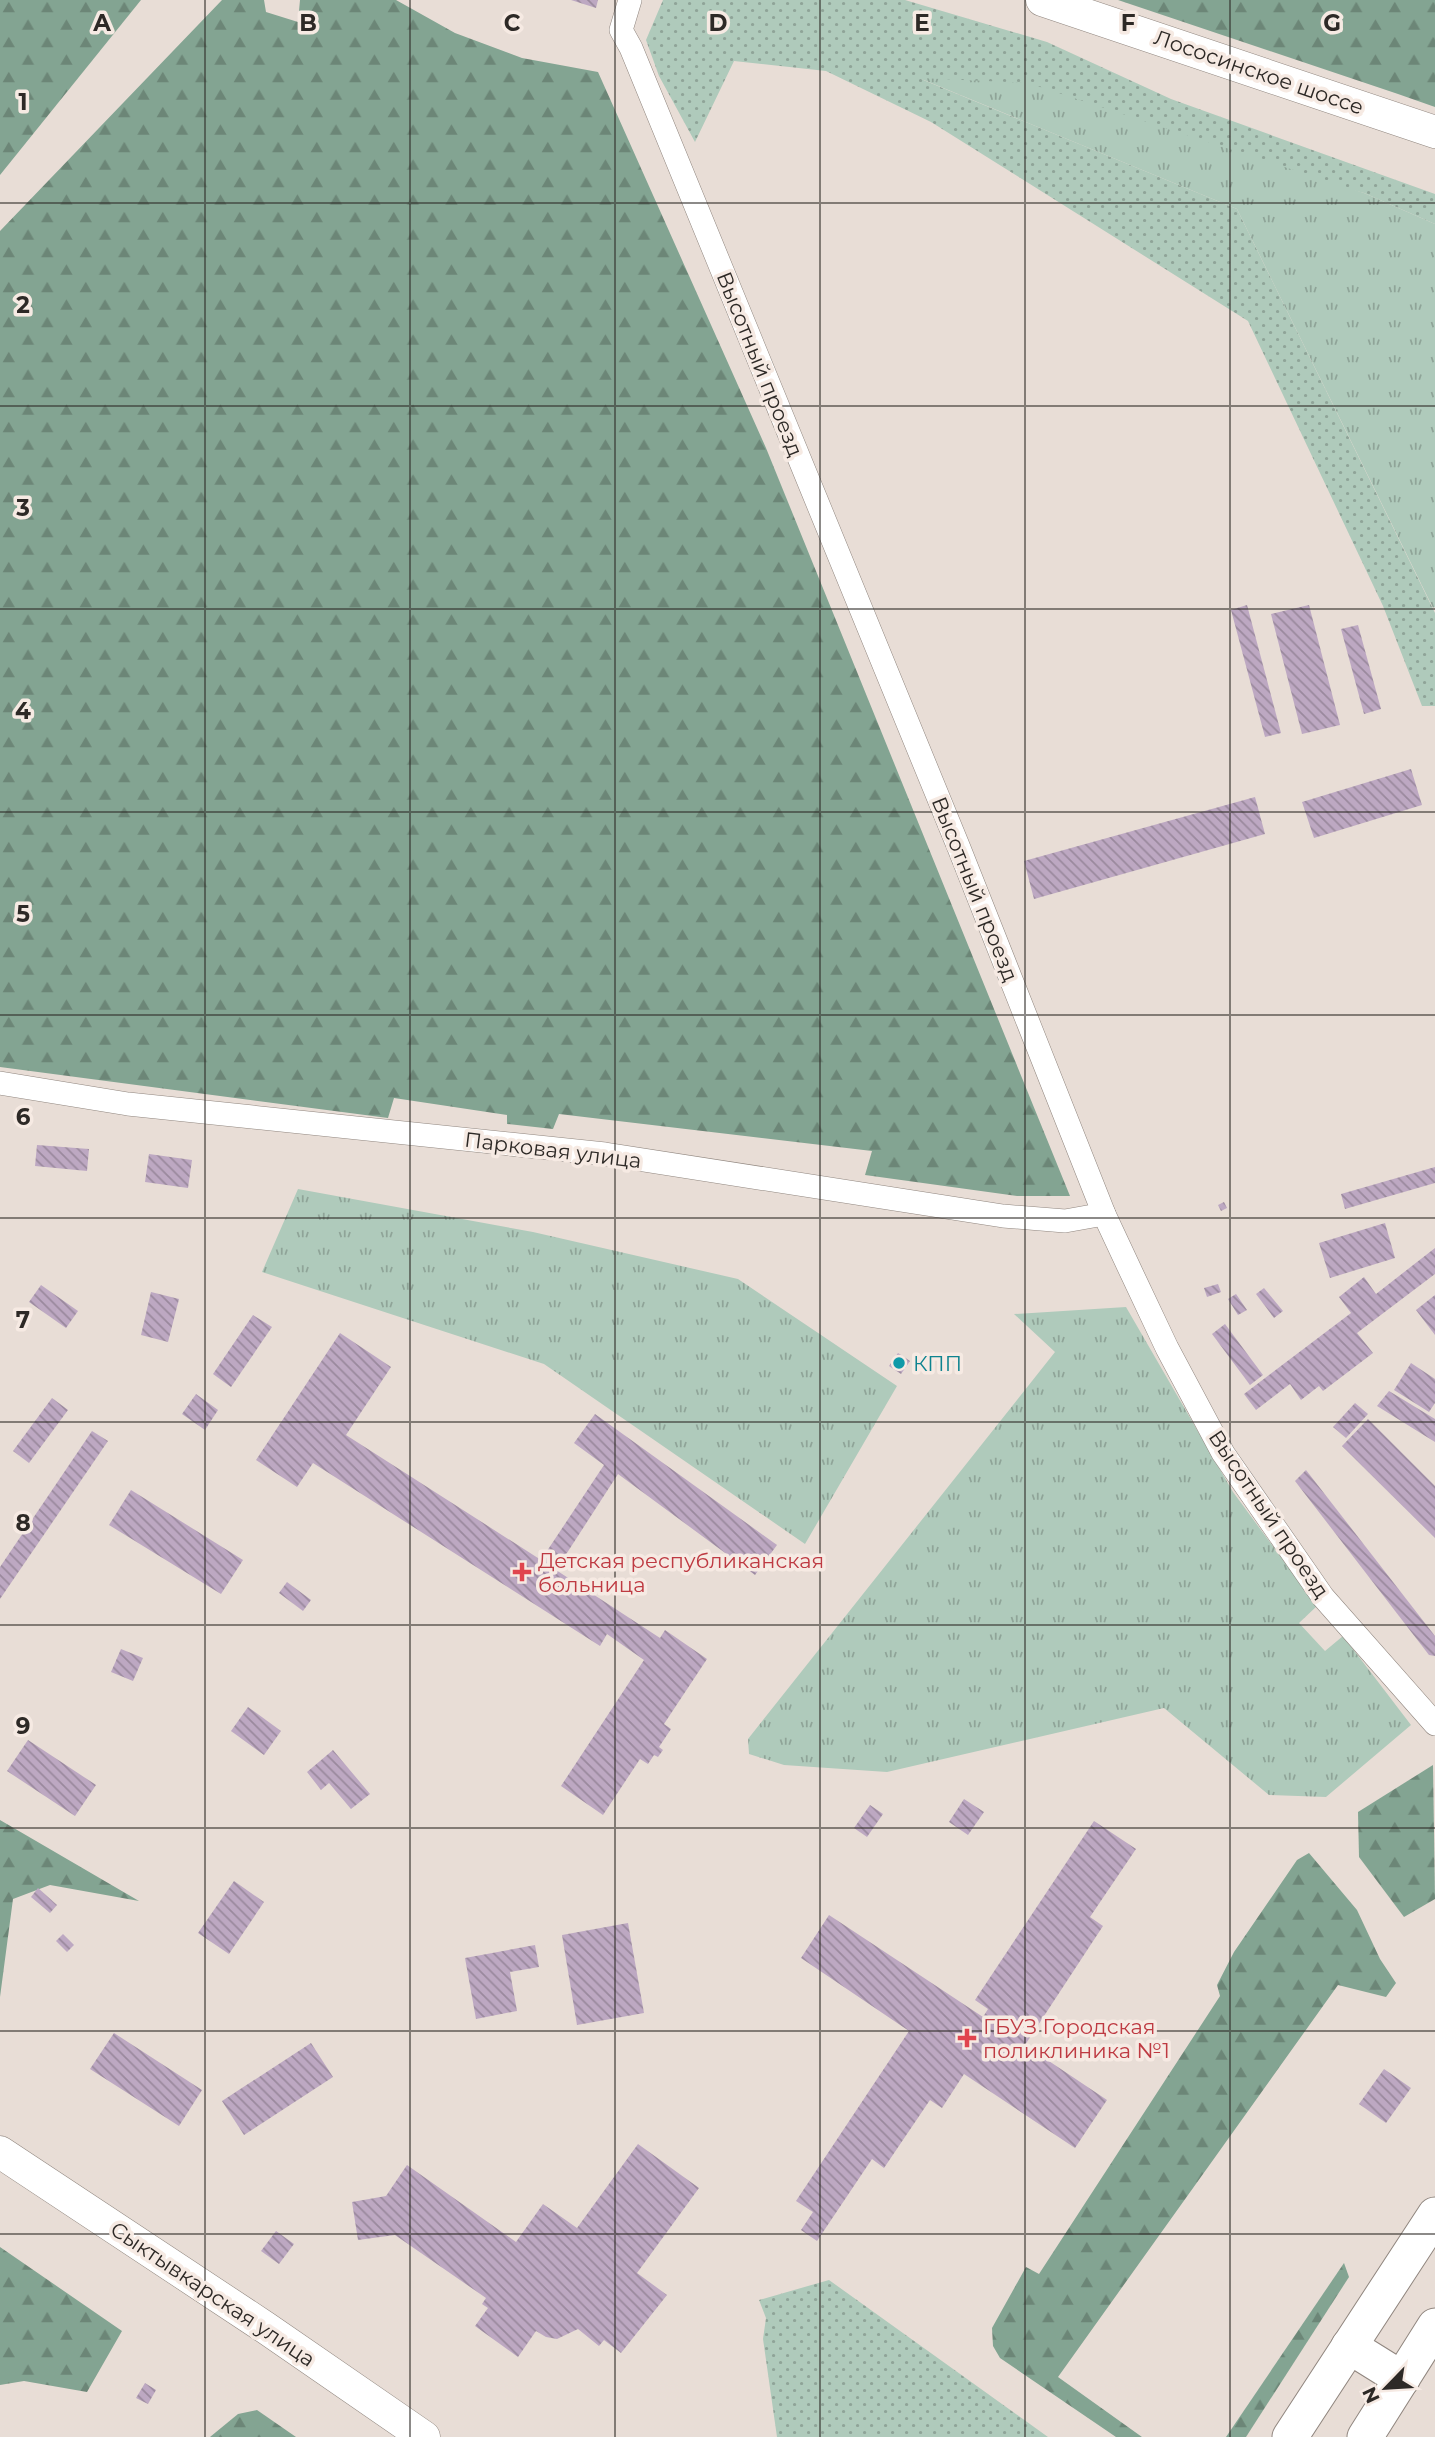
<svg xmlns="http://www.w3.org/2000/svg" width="1435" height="2437" font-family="Montserrat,sans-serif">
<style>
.grass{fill:url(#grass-dots)}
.forest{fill:url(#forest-firs)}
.park{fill:url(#park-tufts)}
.building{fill:url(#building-back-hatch)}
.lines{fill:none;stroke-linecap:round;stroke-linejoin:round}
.minor-casing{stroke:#90867f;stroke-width:24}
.secondary-casing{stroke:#90867f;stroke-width:33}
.primary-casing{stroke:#90867f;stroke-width:37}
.minor{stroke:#fff;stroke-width:23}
.secondary{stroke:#fff;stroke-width:32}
.primary{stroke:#fff;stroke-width:35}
.grid{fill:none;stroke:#2d2926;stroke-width:2;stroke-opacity:0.55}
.culture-dot{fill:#0f9aa8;stroke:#f6eae3;stroke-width:2.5}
.health-dot{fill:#e0444e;stroke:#f6eae3;stroke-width:2.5}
.labels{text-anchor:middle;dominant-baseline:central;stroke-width:7;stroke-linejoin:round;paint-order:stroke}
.street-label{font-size:21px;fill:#2d2926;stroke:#f6eae3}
.culture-label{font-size:21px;fill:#0d838f;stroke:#f6eae3;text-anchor:start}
.health-label{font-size:21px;fill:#be3a42;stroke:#f6eae3;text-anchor:start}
.grid-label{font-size:23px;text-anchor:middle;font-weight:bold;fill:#2d2926;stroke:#f6eae3;stroke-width:7;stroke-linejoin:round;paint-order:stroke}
</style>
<defs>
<pattern id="grass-dots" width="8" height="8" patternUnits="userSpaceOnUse" patternTransform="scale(1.75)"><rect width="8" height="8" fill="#afcabb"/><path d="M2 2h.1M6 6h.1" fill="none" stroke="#8fa498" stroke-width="1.8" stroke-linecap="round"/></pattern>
<pattern id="forest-firs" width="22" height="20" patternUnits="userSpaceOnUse" patternTransform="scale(1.75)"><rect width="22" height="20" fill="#83a492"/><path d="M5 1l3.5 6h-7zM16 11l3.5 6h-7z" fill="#6c8677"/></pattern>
<pattern id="park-tufts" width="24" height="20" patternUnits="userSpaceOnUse" patternTransform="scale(1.75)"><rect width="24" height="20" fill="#afcabb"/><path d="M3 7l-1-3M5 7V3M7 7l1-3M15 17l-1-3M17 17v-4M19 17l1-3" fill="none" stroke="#8fa498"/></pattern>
<pattern id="building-back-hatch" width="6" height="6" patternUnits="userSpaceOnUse" patternTransform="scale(1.75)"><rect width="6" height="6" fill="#bda8c2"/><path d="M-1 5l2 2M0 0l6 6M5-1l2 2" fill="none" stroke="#9a899d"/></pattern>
</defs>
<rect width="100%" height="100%" fill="#e8ddd6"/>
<g class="grass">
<path d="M663 0H905L1047 42 1171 99 1435 194V224L1364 193 921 79 1237 209 1435 613V706H1422L1383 606 1248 321 931 122 826 71 734 61 695 142 659 76 646 40Z"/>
<path d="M829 2280 1048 2437H777L763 2339 766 2318 759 2300Z"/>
</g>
<g class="forest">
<path d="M0 0H141L0 175Z"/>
<path d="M222 0H264L266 12 298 22 300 0H396L455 33 522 58 598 72 766 448 1070 1196H1017L865 1175 872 1151 559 1114 553 1129 507 1124V1115L394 1098 388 1118 0 1067V231Z"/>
<path d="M1118 0H1435V107L1398 94Z"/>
<path d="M1433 1765 1435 1899 1404 1917 1359 1857 1358 1812Z"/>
<path d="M0 1820 139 1901 50 1885 13 1899 0 1997Z"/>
<path d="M1309 1853 1357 1910 1380 1959 1396 1983 1386 1997 1338 1985 1058 2377 1142 2437H1116L1000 2358 993 2346 992 2328 1026 2267 1039 2274 1220 1996 1217 1985 1234 1952 1297 1860Z"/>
<path d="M0 2247 122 2331 87 2392 24 2381 0 2385Z"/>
<path d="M1344 2263 1349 2277 1246 2437H1226Z"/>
<path d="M257 2410 296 2437H210L238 2414Z"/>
</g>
<g class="park">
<path d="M919 78 1028 83 1364 193 1435 224V607L1433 608 1237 209Z"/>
<path d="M298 1189 533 1232 738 1279 897 1386 805 1544 544 1364 262 1272Z"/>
<path d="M1126 1307 1233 1492 1317 1606 1299 1623 1325 1651 1343 1636 1411 1725 1326 1797 1269 1795 1164 1708 887 1772 784 1765 749 1754 748 1739 1055 1352 1014 1314Z"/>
</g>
<g class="building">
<path d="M571 0H598L596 8Z"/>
<path d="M1247 605 1281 733 1265 737 1231 610Z"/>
<path d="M1309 605 1340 725 1302 734 1271 614Z"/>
<path d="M1358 625 1381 709 1364 714 1341 629Z"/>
<path d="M1411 769 1422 805 1314 838 1302 802Z"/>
<path d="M1255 797 1265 834 1034 899 1024 861Z"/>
<path d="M37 1145 89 1149 87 1171 35 1166Z"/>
<path d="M149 1154 192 1160 188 1188 145 1182Z"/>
<path d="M1435 1167V1183L1345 1209 1341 1194Z"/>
<path d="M1224 1202 1227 1208 1221 1211 1218 1205Z"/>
<path d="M1385 1223 1395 1258 1330 1278 1319 1243Z"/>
<path d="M1435 1248V1274L1357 1333 1373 1353 1323 1391 1319 1386 1301 1400 1290 1384 1256 1410 1244 1394 1351 1313 1339 1297 1364 1277 1376 1294Z"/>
<path d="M1218 1284 1221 1292 1207 1297 1204 1288Z"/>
<path d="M41 1285 78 1311 66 1328 29 1302Z"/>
<path d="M1264 1288 1283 1311 1274 1318 1256 1294Z"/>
<path d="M151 1292 179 1299 168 1342 141 1335Z"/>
<path d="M1236 1294 1247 1310 1238 1315 1228 1299Z"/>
<path d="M1435 1295V1335L1416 1310Z"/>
<path d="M253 1315 272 1327 231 1387 213 1374Z"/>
<path d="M1225 1324 1263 1375 1250 1385 1212 1334Z"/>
<path d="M340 1333 391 1367 346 1435 541 1560 604 1465 574 1443 595 1414 777 1545 755 1575 618 1474 556 1570 660 1638 665 1630 707 1659 664 1724 671 1729 659 1747 663 1750 658 1757 654 1755 648 1764 640 1759 603 1815 561 1786 644 1660 607 1634 600 1646 313 1463 297 1487 256 1460Z"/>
<path d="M898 1353 910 1361 901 1374 889 1366Z"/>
<path d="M1411 1363 1435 1379V1403L1429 1412 1394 1390Z"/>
<path d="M1389 1391 1435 1419V1442L1377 1406Z"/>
<path d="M196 1394 218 1410 205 1430 182 1414Z"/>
<path d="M52 1398 68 1410 29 1463 13 1451Z"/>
<path d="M1355 1403 1368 1414 1346 1438 1333 1427Z"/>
<path d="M1368 1419 1435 1486V1538L1342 1446Z"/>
<path d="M92 1431 108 1441 0 1599V1567Z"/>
<path d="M1306 1470 1435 1636V1656L1429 1655 1295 1481Z"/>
<path d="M131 1490 243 1560 221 1594 109 1525Z"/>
<path d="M287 1582 311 1600 303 1611 279 1593Z"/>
<path d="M121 1649 143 1658 133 1681 111 1672Z"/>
<path d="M248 1707 281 1731 264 1755 231 1731Z"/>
<path d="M28 1740 96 1785 75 1816 7 1771Z"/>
<path d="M333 1750 370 1794 351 1809 329 1783 321 1790 307 1772Z"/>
<path d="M964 1799 984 1812 968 1835 949 1822Z"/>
<path d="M870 1805 883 1814 867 1837 854 1828Z"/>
<path d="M1094 1821 1136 1849 1090 1917 1103 1926 1025 2045 1107 2100 1075 2148 964 2074 942 2108 930 2100 884 2168 872 2159 817 2241 801 2230 813 2212 796 2201 909 2031 801 1958 829 1915 983 2017 988 2009 975 2000Z"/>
<path d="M234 1881 264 1902 229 1954 198 1933Z"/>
<path d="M38 1888 57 1905 50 1913 31 1897Z"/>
<path d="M628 1923 644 2013 577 2025 562 1935Z"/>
<path d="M63 1934 74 1945 67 1952 56 1941Z"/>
<path d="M535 1945 539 1967 510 1972 517 2011 476 2019 465 1958Z"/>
<path d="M114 2033 202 2090 179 2126 90 2069Z"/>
<path d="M311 2043 333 2077 244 2135 222 2101Z"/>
<path d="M1384 2069 1411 2088 1386 2123 1359 2104Z"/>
<path d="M638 2144 699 2188 637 2273 667 2295 621 2353 604 2340 599 2346 578 2329 557 2339 546 2337 536 2331 518 2357 475 2326 488 2308 482 2304 486 2298 395 2235 358 2240 352 2202 386 2196 407 2165 516 2242 543 2204 577 2228Z"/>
<path d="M276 2231 294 2244 279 2264 261 2251Z"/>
<path d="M145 2383 156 2390 148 2404 136 2398Z"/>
</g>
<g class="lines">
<defs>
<g id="minor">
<path d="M630 0 621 30 631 48 959 848 1104 1214 1133 1276 1167 1348 1223 1453 1323 1597 1435 1724"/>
<path d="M0 1083 128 1104 605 1154 1003 1216 1065 1221 1104 1214"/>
</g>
<g id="secondary">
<path d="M1042 0 1435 132"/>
<path d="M0 2152 266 2328 424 2437"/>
</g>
<g id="primary">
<path d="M1349 2346 1402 2379"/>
<path d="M1290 2437 1435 2215"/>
<path d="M1365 2437 1435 2326"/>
</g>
</defs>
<use href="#minor" class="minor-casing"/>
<use href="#secondary" class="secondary-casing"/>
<use href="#primary" class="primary-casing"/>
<use href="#minor" class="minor"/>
<use href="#secondary" class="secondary"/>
<use href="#primary" class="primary"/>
</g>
<path class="grid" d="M205 0V2437M410 0V2437M615 0V2437M820 0V2437M1025 0V2437M1230 0V2437M0 203H1435M0 406H1435M0 609H1435M0 812H1435M0 1015H1435M0 1218H1435M0 1422H1435M0 1625H1435M0 1828H1435M0 2031H1435M0 2234H1435"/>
<circle class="culture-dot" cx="899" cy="1363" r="7"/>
<g class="health-dot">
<path d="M518.5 1561.5h7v7h7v7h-7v7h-7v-7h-7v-7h7z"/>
<path d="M963.5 2027.5h7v7h7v7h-7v7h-7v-7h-7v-7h7z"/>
</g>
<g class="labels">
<g class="street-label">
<text transform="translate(1259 72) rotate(19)">Лососинское шоссе</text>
<text transform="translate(760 364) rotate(68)">Высотный проезд</text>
<text transform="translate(975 889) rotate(68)">Высотный проезд</text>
<text transform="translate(553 1150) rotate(7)">Парковая улица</text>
<text transform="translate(1269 1514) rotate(56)">Высотный проезд</text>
<text transform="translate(213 2294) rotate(34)">Сыктывкарская улица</text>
</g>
<g class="culture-label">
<text x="913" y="1363">КПП</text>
</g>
<g class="health-label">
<text x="538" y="1560">Детская республиканская<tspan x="538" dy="24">больница</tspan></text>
<text x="983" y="2026">ГБУЗ Городская<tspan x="983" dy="24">поликлиника №1</tspan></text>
</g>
</g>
<g class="grid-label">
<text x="102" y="31">A</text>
<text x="308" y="31">B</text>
<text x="512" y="31">C</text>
<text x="718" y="31">D</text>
<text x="922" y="31">E</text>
<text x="1128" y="31">F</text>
<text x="1332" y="31">G</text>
<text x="23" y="110">1</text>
<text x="23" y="313">2</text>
<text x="23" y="516">3</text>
<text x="23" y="719">4</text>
<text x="23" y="922">5</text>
<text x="23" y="1125">6</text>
<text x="23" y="1328">7</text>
<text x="23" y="1531">8</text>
<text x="23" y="1734">9</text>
</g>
<g transform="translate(1386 2388) rotate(245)" stroke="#f6eae3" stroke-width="5" paint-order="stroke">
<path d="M0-5L12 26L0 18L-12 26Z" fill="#2d2926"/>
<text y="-10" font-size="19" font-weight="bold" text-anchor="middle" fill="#2d2926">N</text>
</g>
</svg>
